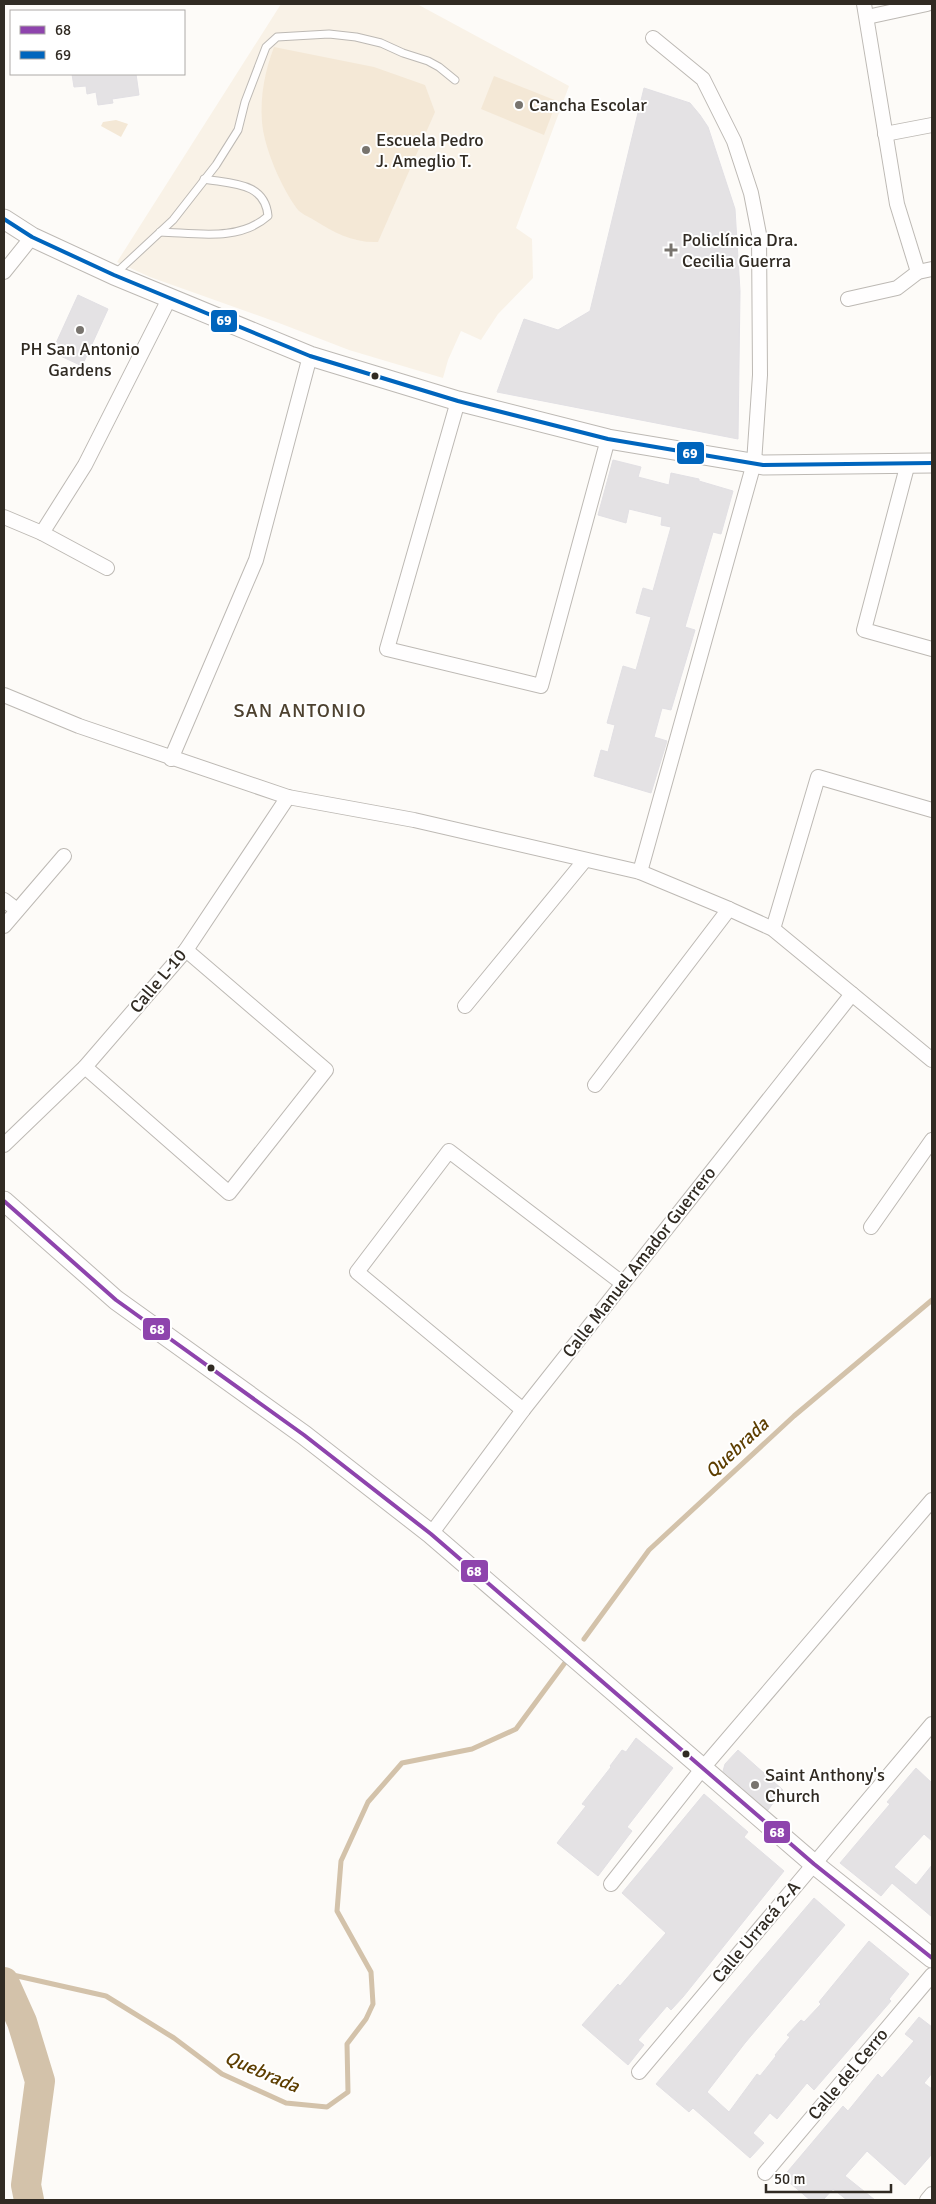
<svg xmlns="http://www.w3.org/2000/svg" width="936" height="2204" font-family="Signika,sans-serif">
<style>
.built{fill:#f9f2e7}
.green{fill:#f4e8d6}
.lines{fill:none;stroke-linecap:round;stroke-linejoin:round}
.stream{stroke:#d3c2aa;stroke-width:5}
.river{stroke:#d3c2aa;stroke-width:30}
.building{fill:#e4e2e4;stroke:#e2e0e4}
.lane-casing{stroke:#bdb9b4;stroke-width:9}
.street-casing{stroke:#bdb9b4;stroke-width:16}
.secondary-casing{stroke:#bdb9b4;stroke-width:21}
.lane{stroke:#fffefe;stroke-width:7}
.street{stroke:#fffefe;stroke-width:14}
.secondary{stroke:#fffefe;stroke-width:19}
.bus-1-casing{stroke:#fff;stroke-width:8}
.bus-2-casing{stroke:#fff;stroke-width:8}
.bus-1{stroke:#8e44ad;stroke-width:4}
.bus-2{stroke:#0065bd;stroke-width:4}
.poi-dot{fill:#78746e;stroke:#fff;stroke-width:2}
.bus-dot{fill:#312b23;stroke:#fff;stroke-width:2}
.labels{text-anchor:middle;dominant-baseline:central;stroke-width:4;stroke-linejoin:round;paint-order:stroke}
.poi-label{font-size:18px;fill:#312b23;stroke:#fff;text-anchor:start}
.street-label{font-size:18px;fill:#312b23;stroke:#fff}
.water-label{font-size:19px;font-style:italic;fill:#5d3e00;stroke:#fff}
.quarter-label{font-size:20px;letter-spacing:1px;fill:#4d412f;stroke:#fff}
.line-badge{stroke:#fff;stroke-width:2}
.badge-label{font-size:14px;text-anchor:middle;font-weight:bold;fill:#fff}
</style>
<rect width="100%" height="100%" fill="#fdfbf8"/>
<path class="built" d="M281 4H417L569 86 516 228 532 239 533 278 498 314 481 340 461 331 448 360 443 378 349 350 279 323 150 277 117 262Z"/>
<g class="green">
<path d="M274 47 374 67 425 85 435 112 378 242C353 243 335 233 314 220 309 217 302 214 298 210 282 189 264 148 262 122 260 95 265 71 274 47Z"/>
<path d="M494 76 557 101 544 135 481 109Z"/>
<path d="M116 120 128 124 121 137 101 126 103 122Z"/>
</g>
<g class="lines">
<g class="stream">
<path d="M584 1639 649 1550 794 1416 932 1300"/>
<path d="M4 1973 106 1996 174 2038 222 2074 286 2103 327 2107 348 2092 347 2044 366 2019 373 2004 371 1972 337 1911 341 1861 368 1802 402 1763 472 1749 516 1729 567 1660"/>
</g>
<path class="river" d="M4 1982 22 2022 40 2081 26 2185 29 2200"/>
</g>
<g class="building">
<path d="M72 74H136L139 95 112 99 113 103 98 105 96 92 87 94 86 86 74 87Z"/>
<path d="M644 88 690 103 700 115 708 127 735 209 740 291 738 439 497 392 524 319 558 330 590 311Z"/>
<path d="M78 295 108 309 82 366 52 352Z"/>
<path d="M613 460 641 467 638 477 669 485 671 473 699 479V481L733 491 721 534 713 532 685 627 695 630 671 710 662 708 654 737 667 741 651 793 594 776 601 750 608 752 615 725 607 723 623 666 636 670 651 617 636 613 643 588 653 591 671 527 661 525 662 517 629 509 626 523 598 515Z"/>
<path d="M636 1738 673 1768 627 1827 632 1831 598 1876 557 1843 586 1806 582 1804 611 1767 610 1766 622 1750 626 1752Z"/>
<path d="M738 1750 783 1790 768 1810 723 1771 725 1764Z"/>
<path d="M916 1768 932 1783V1841L924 1834 894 1867 916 1885 932 1865V1917L892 1883 881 1896 840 1863 890 1804 887 1802Z"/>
<path d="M704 1794 748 1832 744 1837 784 1871 683 1997 671 2010 667 2006 638 2040 644 2045 628 2065 582 2025 618 1984 620 1986 666 1933 622 1893Z"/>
<path d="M814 1898 845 1925 745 2043 707 2092 729 2112 757 2074 760 2076 776 2056 775 2055 790 2037 787 2035 801 2020 804 2022 821 2004 819 2002 869 1941 909 1974 889 1999 891 2001 814 2090 807 2083 777 2119 770 2113 753 2133 764 2143 750 2158 693 2108 689 2112 656 2084Z"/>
<path d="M919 2017 932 2027V2073L924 2083 932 2089V2154L905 2185 867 2151 845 2176 875 2200H847L833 2189 823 2200H810L783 2177 843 2106 848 2111 878 2074 882 2078 897 2061 914 2041 905 2034Z"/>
</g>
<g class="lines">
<defs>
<g id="lane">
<path d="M160 232C196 233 239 242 268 216 265 182 232 184 204 179"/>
<path d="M116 273 173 220 216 165 238 130 245 102 266 47 277 37 329 34 356 37 381 43 403 53 428 61 439 67 455 80"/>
</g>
<g id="street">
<path d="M864 4 897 204 918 272"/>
<path d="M867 17 927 4"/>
<path d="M885 134 932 125"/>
<path d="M4 272 32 237"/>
<path d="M848 299 897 288 918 272 932 269"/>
<path d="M458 401 387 649 541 686 608 439"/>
<path d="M908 463 864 630 932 649"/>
<path d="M4 517 42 533 107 568"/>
<path d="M42 533 85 465 169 299"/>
<path d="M4 695 79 726 288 797 414 820 640 872 729 909 773 929 932 1060"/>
<path d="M171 759 256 560 310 356"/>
<path d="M640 872 754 463 760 375 759 234 751 193 734 141 703 79 653 38"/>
<path d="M4 900 17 910"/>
<path d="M4 926 64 856"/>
<path d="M773 929 818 777 932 810"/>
<path d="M465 1006 585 860"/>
<path d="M85 1067 229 1193 326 1070 186 950"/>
<path d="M595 1085 729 909"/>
<path d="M4 1145 85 1067 186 950 288 797"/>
<path d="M871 1227 932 1140"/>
<path d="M523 1410 357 1272 449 1151 622 1283"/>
<path d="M431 1534 523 1410 852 994"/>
<path d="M611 1884 702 1769 932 1500"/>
<path d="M639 2072 932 1724"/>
<path d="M765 2173 932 1975"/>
<path d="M927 2200 932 2194"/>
</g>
<g id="secondary">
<path d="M4 219 32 237 114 275 310 356 458 401 608 439 763 465 932 463"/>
<path d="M4 1201 116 1300 304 1435 431 1534 814 1864 932 1958"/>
</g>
</defs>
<use href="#lane" class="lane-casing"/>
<use href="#street" class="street-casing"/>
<use href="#secondary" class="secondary-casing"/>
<use href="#lane" class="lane"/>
<use href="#street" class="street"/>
<use href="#secondary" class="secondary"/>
<defs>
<path id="bus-1" d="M4 1201 116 1300 304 1435 431 1534 814 1864 932 1958"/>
<path id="bus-2" d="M4 219 32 237 114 275 310 356 458 401 608 439 763 465 932 463"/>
</defs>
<use href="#bus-1" class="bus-1-casing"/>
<use href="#bus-2" class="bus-2-casing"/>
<use href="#bus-1" class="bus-1"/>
<use href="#bus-2" class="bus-2"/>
</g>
<g class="poi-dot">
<circle cx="519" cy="105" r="5"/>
<circle cx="366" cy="150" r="5"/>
<path d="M668.5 242.5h5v5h5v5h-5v5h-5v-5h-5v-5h5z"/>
<circle cx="80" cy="330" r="5"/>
<circle cx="755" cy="1785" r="5"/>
</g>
<g class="bus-dot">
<circle cx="375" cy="376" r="4.5"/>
<circle cx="211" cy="1368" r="4.5"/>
<circle cx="686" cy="1754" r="4.5"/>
</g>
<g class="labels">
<g class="poi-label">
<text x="529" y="105">Cancha Escolar</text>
<text x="376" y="140">Escuela Pedro<tspan x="376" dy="21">J. Ameglio T.</tspan></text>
<text x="682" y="240">Policlínica Dra.<tspan x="682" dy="21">Cecilia Guerra</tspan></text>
<text x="80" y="349" text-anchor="middle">PH San Antonio<tspan x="80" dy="21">Gardens</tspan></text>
<text x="765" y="1775">Saint Anthony's<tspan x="765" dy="21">Church</tspan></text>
</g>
<g class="street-label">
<text transform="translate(158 981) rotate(-50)">Calle L-10</text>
<text transform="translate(639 1262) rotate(-52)">Calle Manuel Amador Guerrero</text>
<text transform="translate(756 1932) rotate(-50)">Calle Urracá 2-A</text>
<text transform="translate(848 2074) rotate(-50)">Calle del Cerro</text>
</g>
<g class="water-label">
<text transform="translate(737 1448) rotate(-43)">Quebrada</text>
<text transform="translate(262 2072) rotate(23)">Quebrada</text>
</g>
<g class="quarter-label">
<text x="300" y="710">SAN ANTONIO</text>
</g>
</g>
<g class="line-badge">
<rect x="210" y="309" width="28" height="24" rx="5" fill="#0065bd"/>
<rect x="676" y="441" width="29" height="24" rx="5" fill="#0065bd"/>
<rect x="142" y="1317" width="29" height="24" rx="5" fill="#8e44ad"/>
<rect x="460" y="1559" width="29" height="24" rx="5" fill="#8e44ad"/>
<rect x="763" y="1820" width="28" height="24" rx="5" fill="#8e44ad"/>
</g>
<g class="badge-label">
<text x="224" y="325">69</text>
<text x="690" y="458">69</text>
<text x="157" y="1334">68</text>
<text x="474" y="1576">68</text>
<text x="777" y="1837">68</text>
</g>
<rect width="936" height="2204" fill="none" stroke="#312b23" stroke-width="10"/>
<rect x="10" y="10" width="175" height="65" fill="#ffffff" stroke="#adaaa7"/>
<rect x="20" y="26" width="25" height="8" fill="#8e44ad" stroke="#adaaa7"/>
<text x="55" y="35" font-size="15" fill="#312b23">68</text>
<rect x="20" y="51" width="25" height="8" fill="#0065bd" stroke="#adaaa7"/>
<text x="55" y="60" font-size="15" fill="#312b23">69</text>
<path d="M766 2184v8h125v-8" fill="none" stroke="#312b23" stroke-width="2.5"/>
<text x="774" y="2184" font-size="15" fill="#312b23" stroke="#ffffff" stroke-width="4" paint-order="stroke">50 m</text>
</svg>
